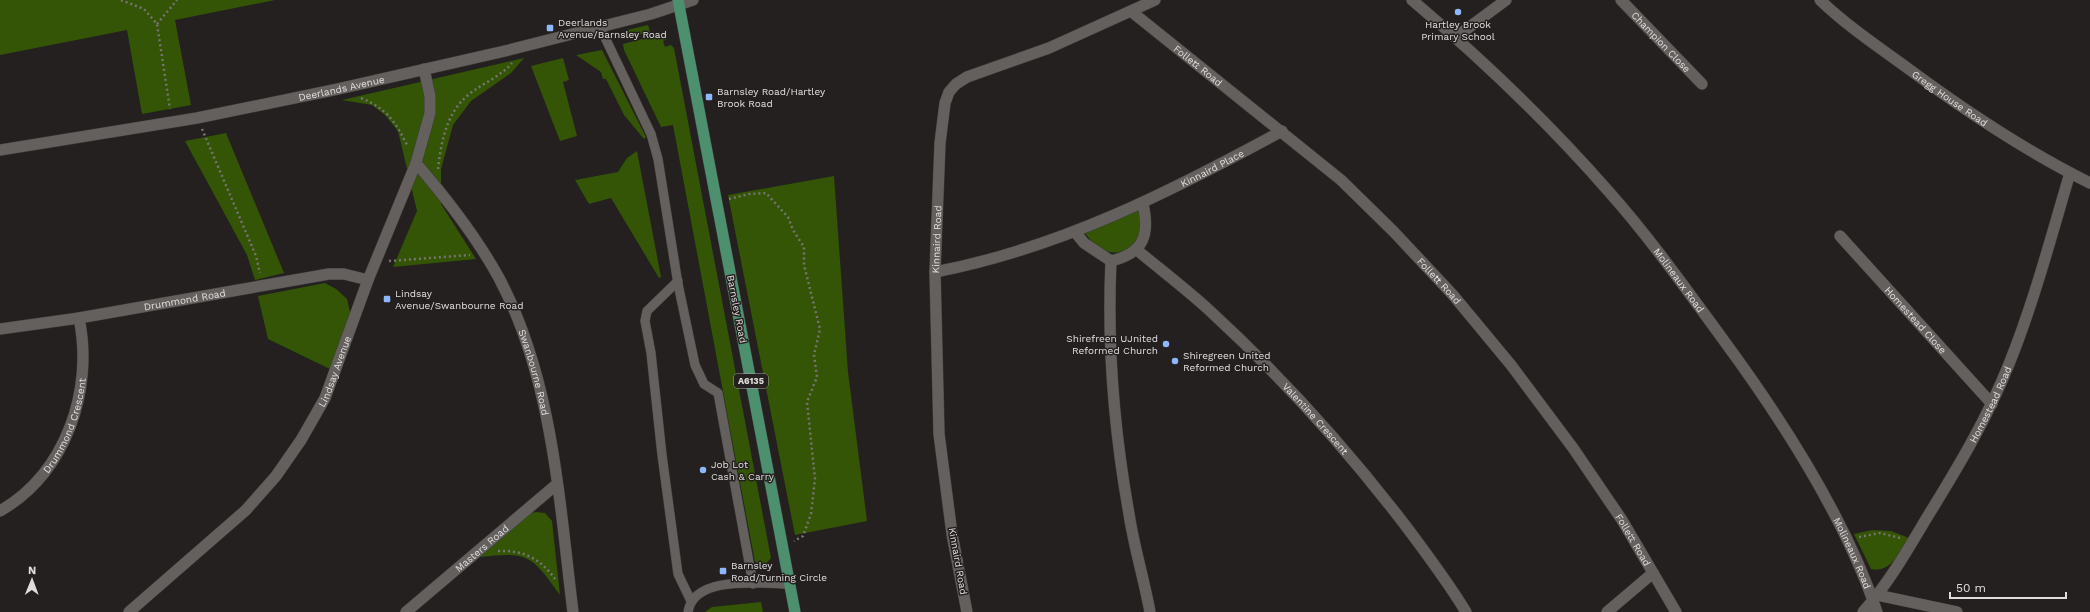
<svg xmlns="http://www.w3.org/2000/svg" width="2090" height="612" font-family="'Work Sans',sans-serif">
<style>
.green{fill:#335505}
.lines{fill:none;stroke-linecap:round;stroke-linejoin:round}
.service-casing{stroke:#403d3c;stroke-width:10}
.minor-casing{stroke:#403d3c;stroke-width:12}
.tertiary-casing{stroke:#403d3c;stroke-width:12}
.primary-casing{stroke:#403d3c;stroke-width:12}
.path{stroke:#777473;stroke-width:2.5;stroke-dasharray:2 3;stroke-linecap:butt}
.service{stroke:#64605e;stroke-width:9}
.minor{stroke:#64605e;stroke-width:11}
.tertiary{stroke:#64605e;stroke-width:11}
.primary{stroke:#4d906f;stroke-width:11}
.poi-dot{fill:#8db9fc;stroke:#24201f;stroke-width:1.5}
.labels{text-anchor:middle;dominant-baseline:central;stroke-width:3;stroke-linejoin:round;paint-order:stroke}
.shield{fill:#24201f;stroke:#a8a5a4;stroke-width:1}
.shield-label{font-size:9px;font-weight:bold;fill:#e0dedd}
.poi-label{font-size:10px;fill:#e0dedd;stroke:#24201f;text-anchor:start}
.street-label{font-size:10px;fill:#e0dedd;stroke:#24201f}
</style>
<rect width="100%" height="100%" fill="#24201f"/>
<g class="green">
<path d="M0 0H275L175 20 191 105 142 114 127 30 0 55Z"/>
<path d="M648 25 650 32 621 39 627 30Z"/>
<path d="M661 34 667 39 663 41 665 47 671 45 674 48 771 558 765 565 755 562 673 125 661 127 624 50 623 44Z"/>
<path d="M602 50 646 137 644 139 624 115 606 79H603L601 72 576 55Z"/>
<path d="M524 58 511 73 471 101 453 125 441 169V204L476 259 393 267 417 211 398 131 385 115 372 105 342 100Z"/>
<path d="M563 58 569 80 563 82 577 136 560 141 531 66Z"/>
<path d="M226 133 284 273 255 280 247 255 185 141Z"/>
<path d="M637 151 661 277 659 278 611 198 589 204 575 180 618 172 627 158Z"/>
<path d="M834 176 848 372 867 521 795 535 728 195Z"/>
<path d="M1140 210C1141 220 1143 232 1137 241 1136 244 1132 246 1130 247 1114 260 1095 248 1085 233Z"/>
<path d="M325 283 336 289 347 299 351 316 332 370 268 339 258 296Z"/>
<path d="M536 512 545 513 552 521 560 595C532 556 529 551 480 557L527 514Z"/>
<path d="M1872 530 1891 531 1909 538C1899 553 1891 573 1871 569L1854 534Z"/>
<path d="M761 602 763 612H705L712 607Z"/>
</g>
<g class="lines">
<defs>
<g id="service">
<path d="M600 27 651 134 658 159 678 284 695 365 704 384 718 393 753 584"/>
<path d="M678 281 647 311 645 321 651 353 662 455 678 574 691 601"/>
<path d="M688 612C694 574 762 584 790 584"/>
</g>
<g id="minor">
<path id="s1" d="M1412 0C1483 60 1549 123 1610 193 1650 238 1686 289 1722 338 1781 418 1845 517 1877 612"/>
<path id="s2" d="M1621 0 1702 84"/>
<path id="s3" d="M1820 0C1846 25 1877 46 1906 67 1964 110 2025 151 2090 183"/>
<path id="s4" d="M1132 12 1341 180 1394 232 1453 295 1511 365 1573 448 1622 520 1676 612"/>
<path d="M1456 37 1506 0"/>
<path id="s5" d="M416 163C447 199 476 236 499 278 553 380 559 500 573 612"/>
<path d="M1075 232 1084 243 1111 261C1144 253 1150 235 1143 204"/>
<path id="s6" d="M1840 236 1992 404"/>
<path id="s7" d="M1137 250C1161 270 1186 289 1209 310 1281 376 1346 448 1405 525 1426 553 1448 582 1466 612"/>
<path d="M1111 261C1107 346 1114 430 1129 514 1134 547 1144 579 1150 612"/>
<path id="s8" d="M935 272C1060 248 1170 192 1282 131"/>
<path id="s9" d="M0 329 79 318 329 274H344L368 280"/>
<path id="s10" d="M0 511C66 473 94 390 79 318"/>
<path d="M1877 595 1957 612"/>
<path id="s11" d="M129 612 246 510 276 476 301 440 325 398 368 280 416 163 430 113V96L424 69"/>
<path id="s12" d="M406 612 557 484"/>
<path id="s13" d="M967 612 952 534 939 434 935 272 940 143 945 103 949 92 956 84 967 77 1049 48 1155 0"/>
<path d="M1607 612 1653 573"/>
<path id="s14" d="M1863 612C1888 584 1907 551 1926 519 1957 469 1987 419 2009 364 2034 302 2051 237 2070 173"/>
</g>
<g id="tertiary">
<path id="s15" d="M0 150 197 118 338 89 509 50 651 14 693 0"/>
</g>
<path id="primary" d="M678 0 795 612"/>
</defs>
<use href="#service" class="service-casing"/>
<use href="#minor" class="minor-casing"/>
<use href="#tertiary" class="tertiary-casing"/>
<use href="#primary" class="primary-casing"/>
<g class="path">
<path d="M121 0 144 9 157 24 170 109"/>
<path d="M157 24 177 0"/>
<path d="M361 98C387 109 395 121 407 145"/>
<path d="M202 129 256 256 260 273"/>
<path d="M438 169C441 143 446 114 467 96 482 83 499 78 512 63"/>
<path d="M729 199 749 194 766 193 788 217 793 230 804 247V265L820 329 814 355 817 377 807 402 815 479 811 514 803 536 794 541"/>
<path d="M389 261 470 255"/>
<path d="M1859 537 1880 533 1900 538"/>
<path d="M498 551C523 550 540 558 555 579"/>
</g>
<use href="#service" class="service"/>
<use href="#minor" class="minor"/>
<use href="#tertiary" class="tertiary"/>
<use href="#primary" class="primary"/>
</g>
<g class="poi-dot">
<circle cx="1458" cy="12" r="4"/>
<rect x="546" y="24" width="8" height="8" rx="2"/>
<rect x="705" y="93" width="8" height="8" rx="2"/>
<rect x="383" y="295" width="8" height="8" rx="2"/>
<circle cx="1166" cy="344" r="4"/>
<circle cx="1175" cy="361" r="4"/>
<circle cx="703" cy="470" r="4"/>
<rect x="719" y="567" width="8" height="8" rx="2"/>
</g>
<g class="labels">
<rect class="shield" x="734" y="374" width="34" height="14" rx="3"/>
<g class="shield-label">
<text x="751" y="381">A6135</text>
</g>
<g class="poi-label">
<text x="558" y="22">Deerlands<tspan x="558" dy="12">Avenue/Barnsley Road</tspan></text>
<text x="1458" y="24" text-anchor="middle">Hartley Brook<tspan x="1458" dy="12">Primary School</tspan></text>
<text x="717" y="91">Barnsley Road/Hartley<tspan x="717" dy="12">Brook Road</tspan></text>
<text x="395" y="293">Lindsay<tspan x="395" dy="12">Avenue/Swanbourne Road</tspan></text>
<text x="1158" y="338" text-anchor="end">Shirefreen UJnited<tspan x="1158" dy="12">Reformed Church</tspan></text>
<text x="1183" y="355">Shiregreen United<tspan x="1183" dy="12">Reformed Church</tspan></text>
<text x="711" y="464">Job Lot<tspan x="711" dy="12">Cash &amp; Carry</tspan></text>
<text x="731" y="565">Barnsley<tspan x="731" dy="12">Road/Turning Circle</tspan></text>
</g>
<g class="street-label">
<text stroke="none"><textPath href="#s2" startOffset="58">Champion Close</textPath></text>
<text stroke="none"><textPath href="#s4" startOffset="85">Follett Road</textPath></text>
<text stroke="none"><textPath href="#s15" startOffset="347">Deerlands Avenue</textPath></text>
<text stroke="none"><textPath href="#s3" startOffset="163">Gregg House Road</textPath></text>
<text stroke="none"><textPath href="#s8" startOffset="297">Kinnaird Place</textPath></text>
<text stroke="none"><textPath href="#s13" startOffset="375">Kinnaird Road</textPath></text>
<text stroke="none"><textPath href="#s1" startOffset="388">Molineaux Road</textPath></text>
<text stroke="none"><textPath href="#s4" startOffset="409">Follett Road</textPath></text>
<text stroke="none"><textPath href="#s9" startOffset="187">Drummond Road</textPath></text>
<text transform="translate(737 309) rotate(79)">Barnsley Road</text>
<text stroke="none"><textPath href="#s6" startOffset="113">Homestead Close</textPath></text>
<text stroke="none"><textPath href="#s11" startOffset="321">Lindsay Avenue</textPath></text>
<text stroke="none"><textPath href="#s5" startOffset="243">Swanbourne Road</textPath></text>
<text stroke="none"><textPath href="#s14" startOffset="244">Homestead Road</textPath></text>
<text stroke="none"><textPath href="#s7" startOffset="246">Valentine Crescent</textPath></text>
<text stroke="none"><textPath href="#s10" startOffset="111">Drummond Crescent</textPath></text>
<text stroke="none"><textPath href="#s4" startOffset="733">Follett Road</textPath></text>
<text stroke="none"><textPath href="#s12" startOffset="99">Masters Road</textPath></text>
<text stroke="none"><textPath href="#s1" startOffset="712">Molineaux Road</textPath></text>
<text transform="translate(958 561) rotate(80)">Kinnaird Road</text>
</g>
</g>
<g transform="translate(32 580) rotate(1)" stroke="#24201f" stroke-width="3" paint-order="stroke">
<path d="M0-3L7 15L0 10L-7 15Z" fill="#e0dedd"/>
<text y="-6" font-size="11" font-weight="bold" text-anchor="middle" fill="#e0dedd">N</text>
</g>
<path d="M1950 592v6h116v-6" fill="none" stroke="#e0dedd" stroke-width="2"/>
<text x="1956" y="592" font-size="12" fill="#e0dedd" stroke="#24201f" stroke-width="3" paint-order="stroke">50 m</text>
</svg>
